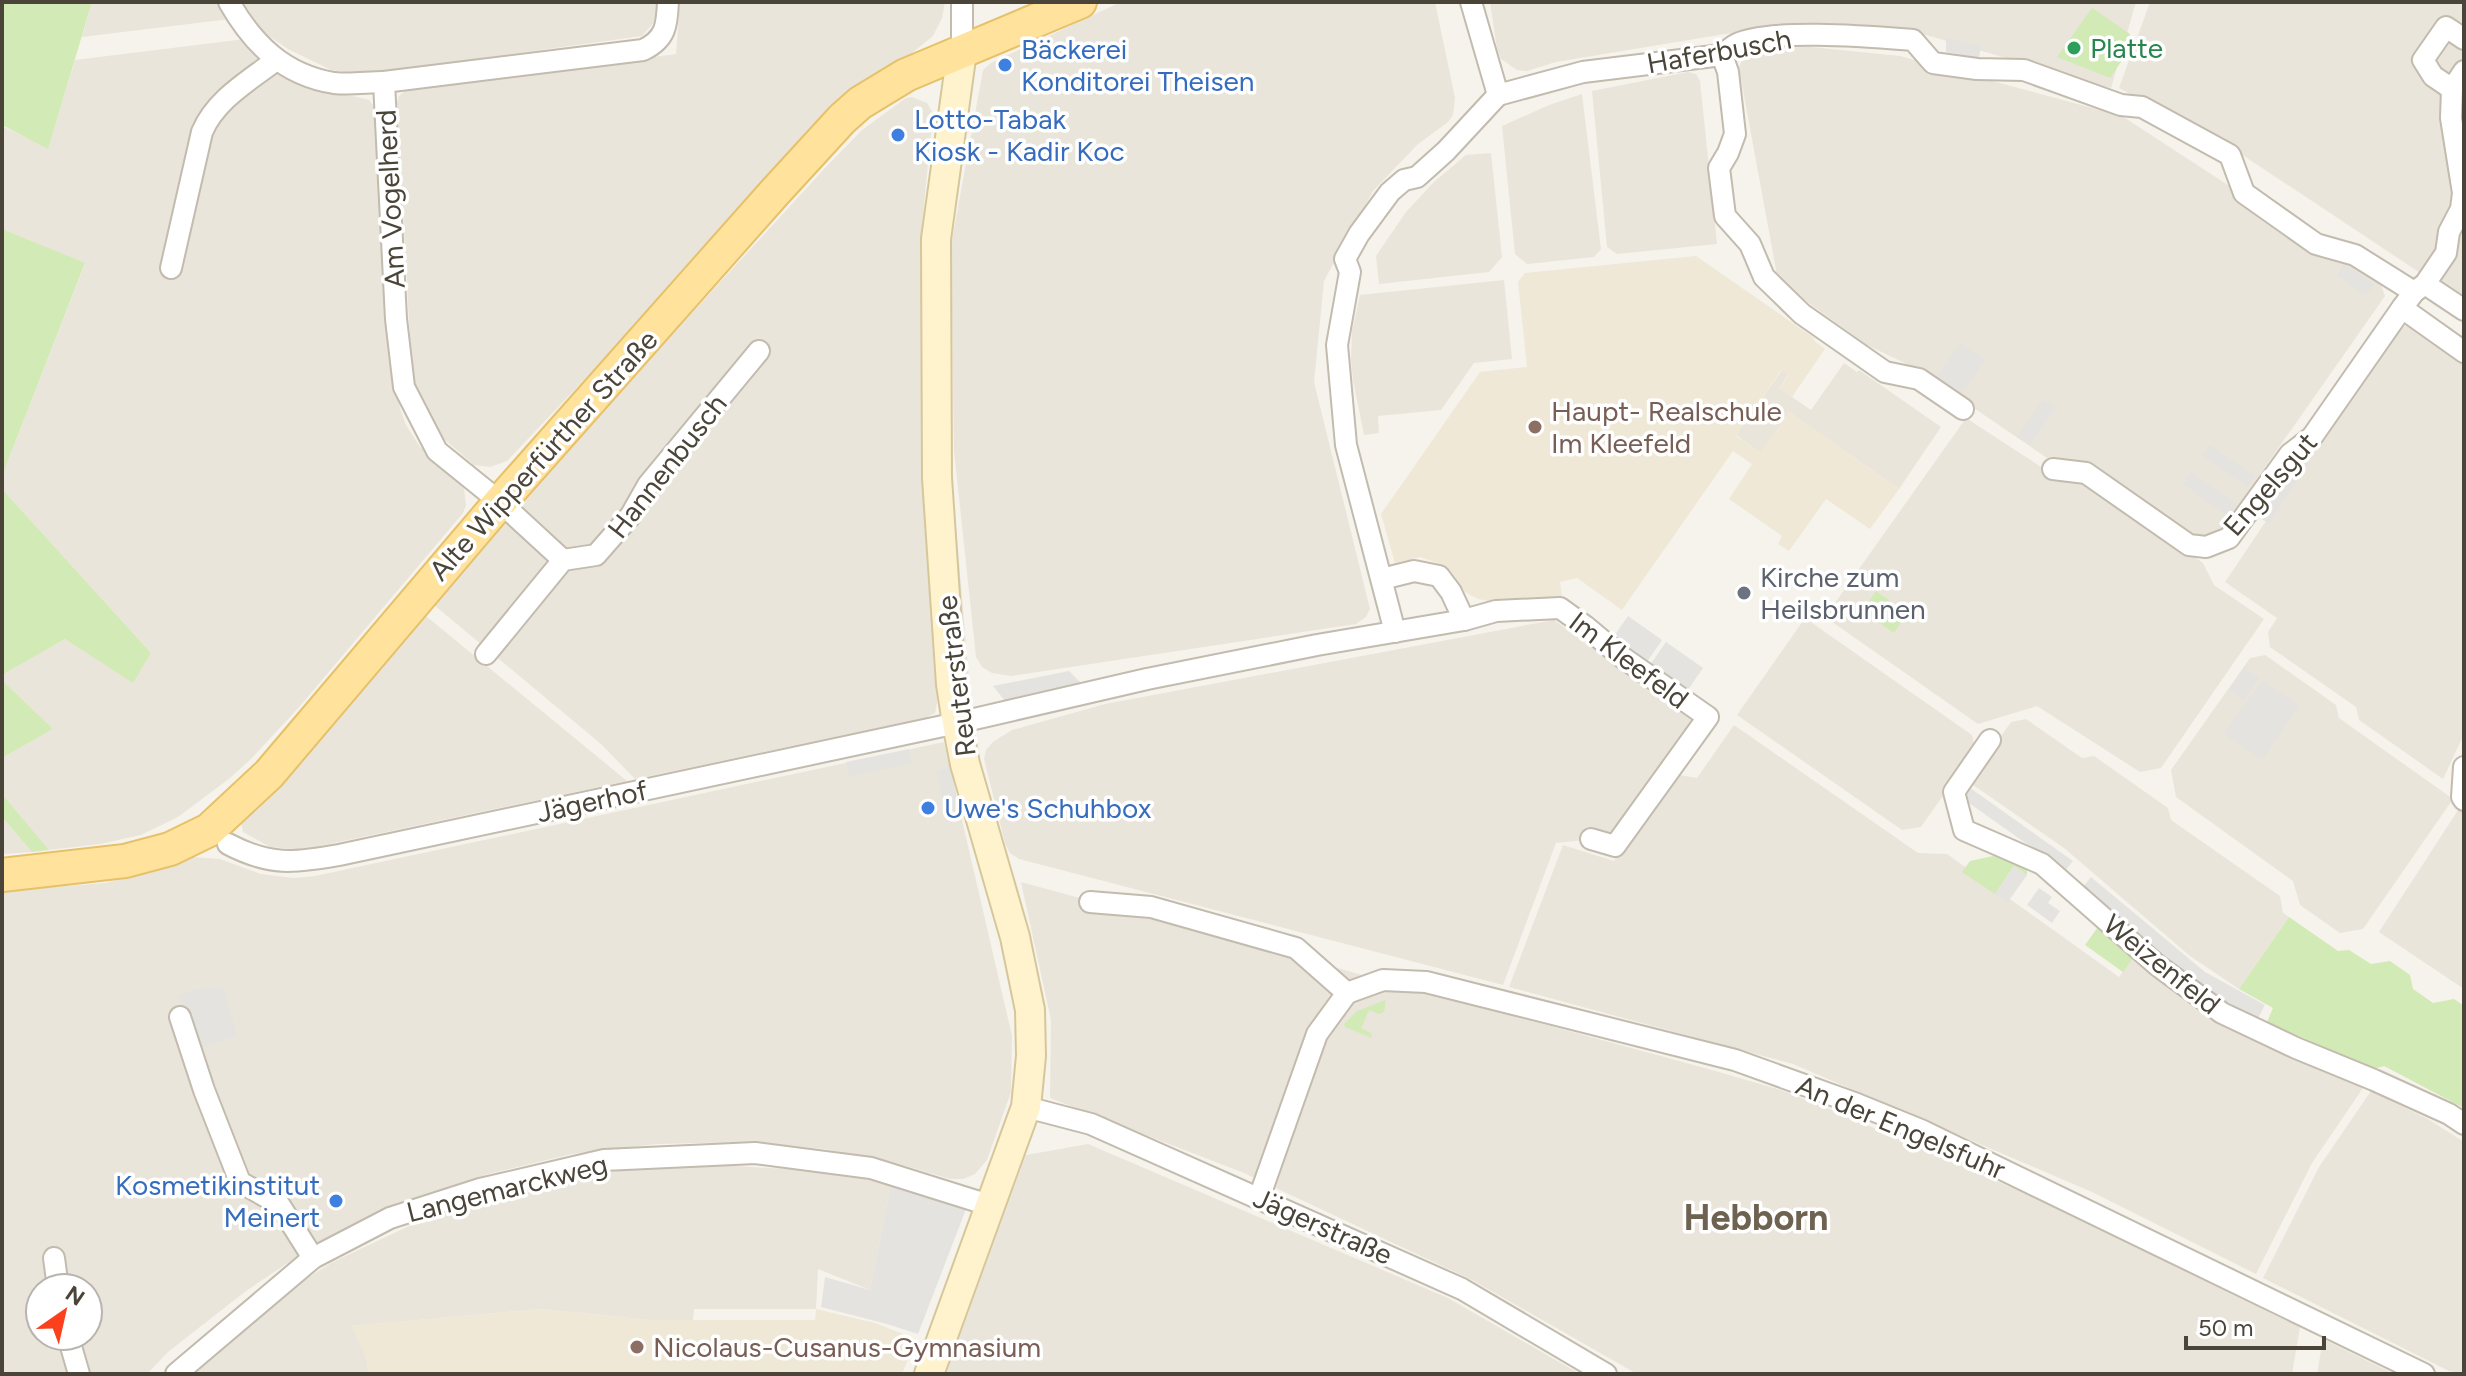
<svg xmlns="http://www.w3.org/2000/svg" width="2466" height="1376" font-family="Figtree,sans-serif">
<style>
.residential{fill:#eae5da;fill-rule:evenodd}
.education{fill:#efe8d6}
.green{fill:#d2eab5}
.parking{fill:#e5e3e0}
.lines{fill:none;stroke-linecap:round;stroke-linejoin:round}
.street-casing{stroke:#c2bbae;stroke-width:24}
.secondary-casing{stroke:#d6c79b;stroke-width:32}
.primary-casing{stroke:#e6c16a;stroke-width:36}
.street{stroke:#fff;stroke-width:20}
.secondary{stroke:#fff3cd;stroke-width:28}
.primary{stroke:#ffe39c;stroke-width:32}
.leisure-dot{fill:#2e9e5b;stroke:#fff;stroke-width:3}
.shop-dot{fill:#3f7fe0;stroke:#fff;stroke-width:3}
.education-dot{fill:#8d6e63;stroke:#fff;stroke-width:3}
.worship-dot{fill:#6b7280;stroke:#fff;stroke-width:3}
.labels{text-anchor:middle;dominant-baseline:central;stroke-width:7;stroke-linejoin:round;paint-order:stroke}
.leisure-label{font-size:28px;fill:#27864d;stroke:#fff;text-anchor:start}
.shop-label{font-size:28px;fill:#366cbe;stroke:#fff;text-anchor:start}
.street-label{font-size:28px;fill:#4b4439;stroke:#fff}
.education-label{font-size:28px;fill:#785e54;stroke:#fff;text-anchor:start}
.worship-label{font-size:28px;fill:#5b616d;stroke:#fff;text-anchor:start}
.district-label{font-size:36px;font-weight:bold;fill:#6e6250;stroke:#fff}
</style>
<rect width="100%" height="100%" fill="#f6f3ec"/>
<g class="residential">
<path d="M92 2H220L230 19 82 37Z"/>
<path d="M242 2H658L656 20 642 36 373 73H352L331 70 288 49 266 34Z"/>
<path d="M680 2H945L942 18 933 36 836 114 507 461 490 467 474 465 436 432 423 411 415 385 411 358 397 103 399 96 405 91 676 54Z"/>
<path d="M1121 2H1435L1455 98 1453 115 1448 122 1417 145 1373 191 1324 281 1314 382 1370 609 1366 617 1356 624 1011 676 992 673 982 667 976 657 954 451 951 246 983 70 991 63Z"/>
<path d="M1490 2H2136L2111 88 1926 35 1737 32 1556 62 1527 71 1517 70 1501 59 1497 49Z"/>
<path d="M2150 2H2464V302L2241 154 2119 88Z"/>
<path d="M245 39 304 84 369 100 374 106 400 409 406 425 420 447 459 482 464 489 466 505 463 513 300 706 252 758 230 778 178 817 141 835 100 844 49 850 2 794V758L53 729 2 680V675L65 639 133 682 151 653 2 489V476L85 264 2 229V126L48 148 75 60Z"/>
<path d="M1811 47 1900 56 2122 116 2381 285 2385 296 2223 527 2206 535H2189L2053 462 1915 368 1867 345 1778 281 1739 68 1744 55 1755 48Z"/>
<path d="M1688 72 1696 74 1700 81 1717 244 1617 254 1607 247 1592 91Z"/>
<path d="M1582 94 1601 249 1594 257 1527 264 1515 254 1502 126 1549 105Z"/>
<path d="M912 97 927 103 933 113 922 226 923 483 938 696 935 713 925 718 635 779 601 744 428 600 825 168 862 130 906 98Z"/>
<path d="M1491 153 1502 257 1489 272 1379 284 1376 256 1406 212 1434 182 1466 155Z"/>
<path d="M1504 280 1512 359 1474 363 1441 410 1378 416 1379 433 1364 435 1353 380 1351 360 1352 331 1360 295Z"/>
<path d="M2409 326 2464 364V734L2443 779 2359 720 2356 707 2270 647 2268 632 2277 618 2225 582 2397 327Z"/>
<path d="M1844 363 1857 372 1859 370 1941 427 1899 489 1789 412 1761 453 1736 435 1782 370 1788 374 1779 388 1811 410Z"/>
<path d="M1966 418 2058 478 2085 481 2203 563 2214 585 2264 619 2161 768 2140 772 2037 706 1978 724 1825 617Z"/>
<path d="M426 616 627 781 315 847 292 849 270 847 243 832 241 822 281 784Z"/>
<path d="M1805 618 1972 735 1975 750 1921 827 1902 830 1737 715Z"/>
<path d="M1554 620 1695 721 1614 837 1556 843 1503 985 1019 859 1010 853 1005 843 984 759 986 750 993 742 1012 730 1105 704Z"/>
<path d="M2265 655 2336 705 2339 718 2453 799 2363 929 2340 933 2300 905 2293 881 2176 797 2171 770 2250 658Z"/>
<path d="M2026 719 2082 758 2094 756 2168 808 2171 820 2280 896 2283 913 2289 917 2239 989 2190 956 2064 848 1969 782 2011 722Z"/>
<path d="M1734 725 1918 853 1947 854 2119 977 2133 958 2192 1004 2243 1035 2363 1088 2312 1163 2256 1274 2092 1192 1793 1064 1509 987 1563 845 1614 861 1674 774 1697 778Z"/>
<path d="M944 742 1012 1036 1011 1092 987 1160 975 1174 963 1179H950L903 1165 824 1149 741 1142 657 1144 572 1154 488 1174 404 1203 352 1228 286 1264 246 1291 168 1352 147 1374H2V891L105 883 154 872 193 857 220 859 261 874 294 878 315 876ZM40 1288H88V1336H40Z"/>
<path d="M2464 801V989L2379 932Z"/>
<path d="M2 817 32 852 2 854Z"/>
<path d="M1021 882 1712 1070 1781 1090 1832 1110 2075 1215 2300 1327 2292 1374H1637L1472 1280 1244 1173 1050 1098 1051 1020Z"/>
<path d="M2371 1091 2428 1119 2464 1142V1374L2449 1371 2263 1278 2319 1167Z"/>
<path d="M1088 1144 1448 1298 1580 1374H946L1026 1155Z"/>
<path d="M702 1164 821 1171 891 1184 870 1290 818 1269 816 1309H694L693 1320H650L541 1309 352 1326 366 1356 369 1374H177L259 1309 331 1263 411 1225 494 1196 572 1177 660 1166Z"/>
<path d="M2323 1339 2394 1374H2317Z"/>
</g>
<g class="education">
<path d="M1696 256 1814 338 1813 340 1825 349 1792 397 1779 388 1788 375 1781 370 1736 436 1761 452 1789 412 1899 489 1870 529 1826 499 1789 551 1778 544 1782 536 1729 499 1752 464 1733 451 1622 610 1577 578 1560 582 1562 596 1494 602 1478 599 1465 592 1452 572 1440 564 1420 557 1395 563 1381 514 1480 372 1527 367 1518 282 1525 273Z"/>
<path d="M541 1309 650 1320H815L816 1309 875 1323 916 1339 902 1374H369L366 1356 351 1326Z"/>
</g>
<g class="green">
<path d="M2 2H92L48 149 2 125Z"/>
<path d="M2092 8 2130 34 2123 59 2110 78 2057 57Z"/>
<path d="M2 229 85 263 2 476Z"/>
<path d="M2 489 151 653 133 683 65 639 2 675Z"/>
<path d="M1876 591 1907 613 1894 633 1862 611Z"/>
<path d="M2 680 53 729 2 758Z"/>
<path d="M2 794 49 850 32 852 2 817Z"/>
<path d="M1993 856 2020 863 2027 869V875L2014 866 1995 894 1962 872 1970 861Z"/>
<path d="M2289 917 2338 951 2349 950 2371 964 2390 961 2410 975 2413 989 2433 1003 2454 999 2464 1006V1108L2384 1066 2374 1069 2267 1022 2273 1008 2239 989Z"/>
<path d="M2098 927 2133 958 2123 972 2085 945Z"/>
<path d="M1386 1000 1384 1012 1379 1014 1369 1010 1361 1028 1371 1033 1372 1038 1345 1027 1344 1024 1357 1011Z"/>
</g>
<g class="parking">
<path d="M1946 38 1981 46 1979 58 1946 52Z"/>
<path d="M2344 264 2374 284 2366 295 2337 276Z"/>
<path d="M1961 343 1985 360 1960 395 1936 378Z"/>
<path d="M2043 399 2056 408 2030 445 2017 437Z"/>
<path d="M2210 445 2255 476 2247 487 2202 456Z"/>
<path d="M2299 457 2309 463 2269 524 2257 516Z"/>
<path d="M2191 472 2237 505 2228 516 2183 484Z"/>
<path d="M949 512 955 515 969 680 963 683Z"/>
<path d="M1628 616 1662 640 1644 666 1610 642Z"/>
<path d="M1666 642 1703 668 1685 694 1648 668Z"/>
<path d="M2244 667 2259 678 2244 700 2229 690Z"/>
<path d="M1069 671 1082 684 1005 701 993 686Z"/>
<path d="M2262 680 2299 706 2262 760 2224 734Z"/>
<path d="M909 749 912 763 849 777 846 762Z"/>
<path d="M950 767 960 810 946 813 936 770Z"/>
<path d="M1966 785 2073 861 2065 871 1959 796Z"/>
<path d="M2014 866 2027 875 2007 903 1995 894Z"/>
<path d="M2091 877 2205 972 2265 1005 2257 1020 2198 984 2142 940 2083 887Z"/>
<path d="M2039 888 2052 897 2048 903 2060 911 2052 923 2027 905Z"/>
<path d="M223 987 237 1036 198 1049 178 995 197 989Z"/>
<path d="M891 1184 966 1209 918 1334 887 1324 821 1307 825 1277 870 1290Z"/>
</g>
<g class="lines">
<defs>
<g id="street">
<path d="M229 2C253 44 284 75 334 83 350 85 368 82 384 82"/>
<path d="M1471 2 1498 95 1583 72 1722 55C1727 52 1732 46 1737 44 1770 28 1874 37 1913 40L1933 63 1977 69 2024 70 2121 105 2142 107 2230 155 2244 193 2316 244 2355 255 2414 292"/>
<path d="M962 51V2"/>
<path d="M1722 55 1728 72 1735 134 1728 153 1719 168 1725 216 1750 244 1764 277 1802 314 1885 372 1919 379 1963 409"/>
<path d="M2452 89 2433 76 2423 60 2446 27 2464 39"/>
<path d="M171 268 202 132C216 99 249 81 276 60"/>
<path d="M2425 284 2464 310"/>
<path d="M2402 308 2464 352"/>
<path d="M2053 469 2086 473 2189 545 2206 547 2229 538 2290 454 2312 437 2402 308 2414 292 2425 284 2446 253 2449 232 2461 209 2463 193 2451 118 2452 89 2464 71"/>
<path d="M563 560 500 502 437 451 404 387 396 319 384 82 643 50C666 39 667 25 668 2"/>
<path d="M1382 579 1414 571 1439 576 1451 592 1464 620 1496 611 1560 608 1585 626 1622 657 1708 717 1615 846 1591 839"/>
<path d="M1395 632 1346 445 1337 345 1350 272 1345 259 1359 234 1390 192 1404 180 1417 177 1446 151 1498 95"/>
<path d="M486 654 563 560 596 555 631 515 648 485 759 351"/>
<path d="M1990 740 1954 792 1964 830 2042 864 2157 965 2222 1013 2296 1048 2374 1080 2449 1114 2464 1124"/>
<path d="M2464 767 2462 797 2464 800"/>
<path d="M228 844C270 866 294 863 339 855L957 723 1147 679 1317 645 1464 620"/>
<path d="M1090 902 1151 907 1296 948 1347 993 1383 980 1426 982 1735 1060 1857 1104 1921 1130 2424 1374"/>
<path d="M180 1017 204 1090 240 1182 279 1204 313 1258"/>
<path d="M1026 1107 1091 1124 1462 1289 1606 1374"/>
<path d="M1259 1198 1317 1034 1347 993"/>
<path d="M54 1258 58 1288"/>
<path d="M68 1336 79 1374"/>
<path d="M176 1374 313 1258 390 1218 480 1189 604 1160 755 1153 871 1168 992 1206"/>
</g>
<path id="secondary" d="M929 1374 1026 1107 1031 1056 1030 1010 1015 937 965 764 957 723 951 684 937 478 936 239 962 51"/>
<path id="primary" d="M2 875 125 861 170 849 209 830 269 774 500 502 775 192 842 119 860 103 906 75 1080 2"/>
</defs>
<use href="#street" class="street-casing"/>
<use href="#secondary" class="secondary-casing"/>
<use href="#primary" class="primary-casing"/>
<use href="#street" class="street"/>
<use href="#secondary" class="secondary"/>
<use href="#primary" class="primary"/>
</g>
<circle class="leisure-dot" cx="2074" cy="48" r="8"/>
<g class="shop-dot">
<circle cx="1005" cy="65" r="8"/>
<circle cx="898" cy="135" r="8"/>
<circle cx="928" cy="808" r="8"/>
<circle cx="336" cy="1201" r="8"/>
</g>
<g class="education-dot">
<circle cx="1535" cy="427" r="8"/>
<circle cx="637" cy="1347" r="8"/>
</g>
<circle class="worship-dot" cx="1744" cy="593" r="8"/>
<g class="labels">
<g class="leisure-label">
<text x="2090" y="48">Platte</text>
</g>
<g class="shop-label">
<text x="1021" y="49">Bäckerei<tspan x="1021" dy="32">Konditorei Theisen</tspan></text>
<text x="914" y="119">Lotto-Tabak<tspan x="914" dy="32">Kiosk - Kadir Koc</tspan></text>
<text x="944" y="808">Uwe's Schuhbox</text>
<text x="320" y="1185" text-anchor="end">Kosmetikinstitut<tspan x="320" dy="32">Meinert</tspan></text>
</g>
<g class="street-label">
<text transform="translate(1719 51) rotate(-10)">Haferbusch</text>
<text transform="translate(390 199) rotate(-93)">Am Vogelherd</text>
<text transform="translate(543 455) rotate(-48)">Alte Wipperfürther Straße</text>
<text transform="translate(667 466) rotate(-52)">Hannenbusch</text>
<text transform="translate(2270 484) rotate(-49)">Engelsgut</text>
<text transform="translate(1629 660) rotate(37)">Im Kleefeld</text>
<text transform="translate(956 676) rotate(-97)">Reuterstraße</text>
<text transform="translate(592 801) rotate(-12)">Jägerhof</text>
<text transform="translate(2162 964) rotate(39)">Weizenfeld</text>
<text transform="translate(1901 1127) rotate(23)">An der Engelsfuhr</text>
<text transform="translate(507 1188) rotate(-14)">Langemarckweg</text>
<text transform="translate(1323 1226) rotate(24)">Jägerstraße</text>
</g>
<g class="education-label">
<text x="1551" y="411">Haupt- Realschule<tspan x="1551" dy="32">Im Kleefeld</tspan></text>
<text x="653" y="1347">Nicolaus-Cusanus-Gymnasium</text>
</g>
<g class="worship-label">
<text x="1760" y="577">Kirche zum<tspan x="1760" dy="32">Heilsbrunnen</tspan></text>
</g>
<g class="district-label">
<text x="1756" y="1217">Hebborn</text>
</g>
</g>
<rect width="2466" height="1376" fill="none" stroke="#4b4439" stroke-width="8"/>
<g transform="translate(64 1312) rotate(34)"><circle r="38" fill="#ffffff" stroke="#b7b4b0" stroke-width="2"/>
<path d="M0-6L14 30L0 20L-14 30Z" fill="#fc3f1d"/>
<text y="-12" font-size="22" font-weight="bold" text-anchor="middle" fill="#4b4439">N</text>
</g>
<path d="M2186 1336v12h138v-12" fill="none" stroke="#4b4439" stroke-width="4"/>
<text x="2198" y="1336" font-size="24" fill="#4b4439" stroke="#ffffff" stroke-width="6" paint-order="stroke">50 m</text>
</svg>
